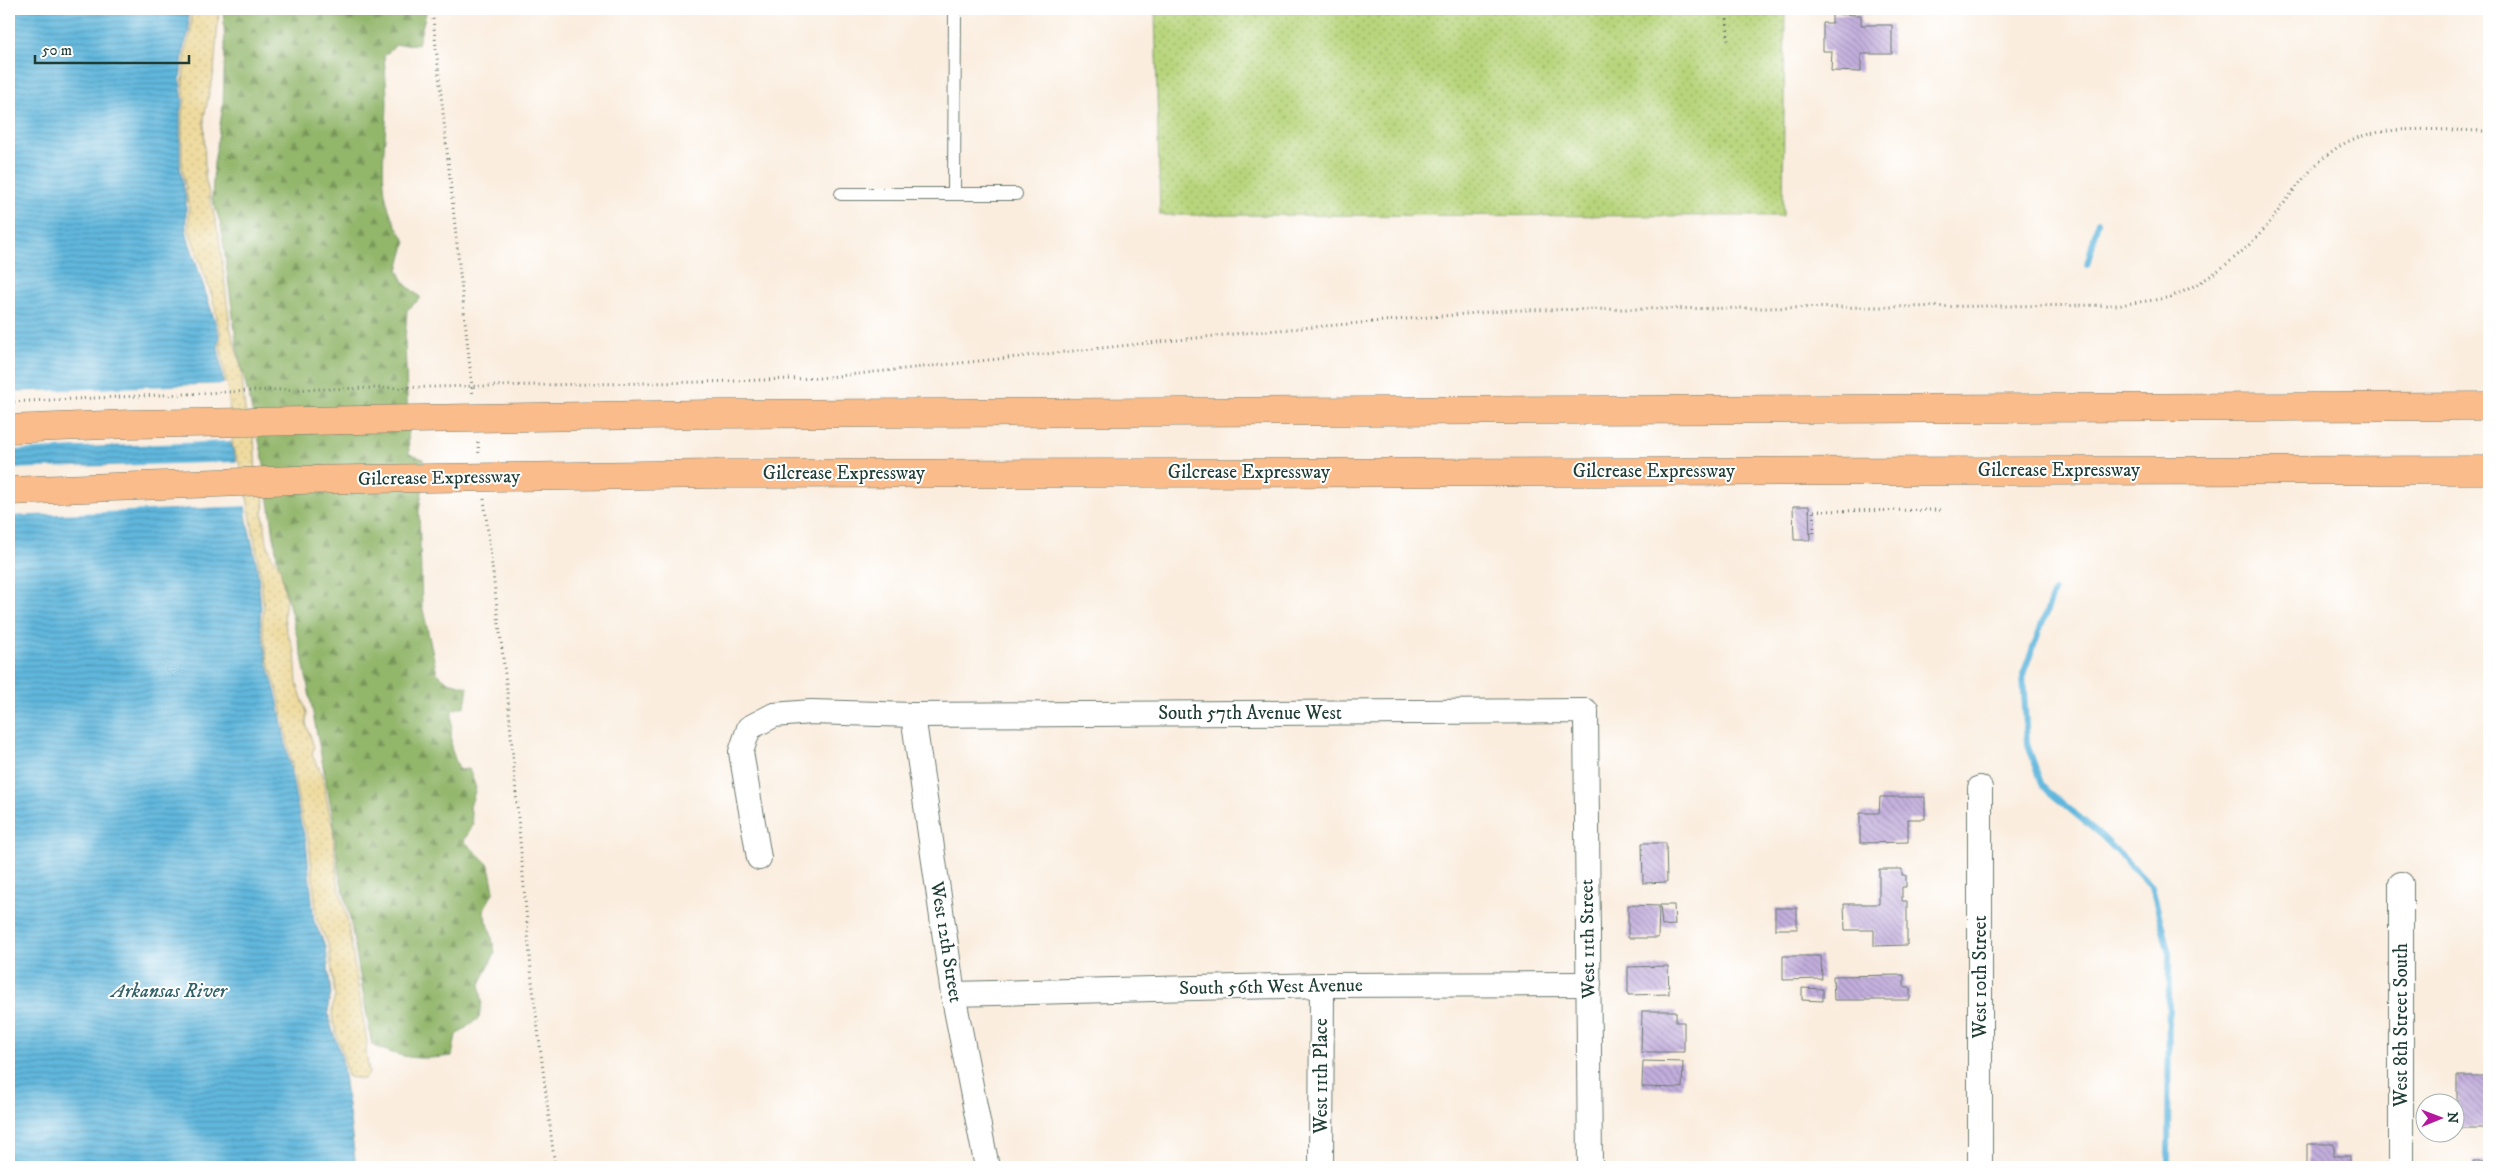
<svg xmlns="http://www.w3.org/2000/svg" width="2498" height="1176" font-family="'IM FELL DW Pica',serif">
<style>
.forest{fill:url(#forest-firs);stroke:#587a50}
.sand{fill:url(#sand-dots);stroke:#868c69}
.park{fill:url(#park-dots);stroke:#6c8958}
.water{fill:url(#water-rules);stroke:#407a88}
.pier{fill:#faedde}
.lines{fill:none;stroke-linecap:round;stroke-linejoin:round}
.stream{stroke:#60b7dd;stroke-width:6}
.building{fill:url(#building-back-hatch)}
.lane-casing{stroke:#6c7b70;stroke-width:14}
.street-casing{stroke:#6c7b70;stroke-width:26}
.highway-casing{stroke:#6c7b70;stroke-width:29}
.path{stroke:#6c7b70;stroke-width:3;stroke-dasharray:1 4;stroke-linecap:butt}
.lane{stroke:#fff;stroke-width:12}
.street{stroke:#fff;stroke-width:24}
.highway{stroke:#fabc8b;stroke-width:28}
.highway-bridge-casing{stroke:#6c7b70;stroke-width:29;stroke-linecap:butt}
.path-bridge{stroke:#6c7b70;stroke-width:3;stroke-dasharray:1 4;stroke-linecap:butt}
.highway-bridge{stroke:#fabc8b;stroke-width:28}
.labels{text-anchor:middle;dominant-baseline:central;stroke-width:4;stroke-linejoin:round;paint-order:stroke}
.street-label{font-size:19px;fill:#1f3d34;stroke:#fff}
.water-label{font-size:20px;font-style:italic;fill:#326267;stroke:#fff}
</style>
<defs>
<pattern id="forest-firs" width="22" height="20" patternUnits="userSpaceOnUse" patternTransform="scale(1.25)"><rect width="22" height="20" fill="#92b66b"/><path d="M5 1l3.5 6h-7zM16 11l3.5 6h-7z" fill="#779559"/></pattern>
<pattern id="sand-dots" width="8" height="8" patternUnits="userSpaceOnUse" patternTransform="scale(1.25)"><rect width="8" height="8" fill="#eeda9e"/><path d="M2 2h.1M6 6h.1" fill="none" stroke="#ccbc89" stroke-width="1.8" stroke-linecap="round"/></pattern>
<pattern id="park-dots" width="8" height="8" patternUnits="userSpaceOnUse" patternTransform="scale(1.25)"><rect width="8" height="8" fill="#b8d57b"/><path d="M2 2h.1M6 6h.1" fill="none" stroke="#95ae66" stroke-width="1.8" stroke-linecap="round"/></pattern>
<pattern id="water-rules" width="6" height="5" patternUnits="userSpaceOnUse" patternTransform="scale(1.25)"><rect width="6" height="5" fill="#60b7dd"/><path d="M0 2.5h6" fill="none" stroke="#4f96b4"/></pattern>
<pattern id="building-back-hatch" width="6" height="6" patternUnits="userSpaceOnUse" patternTransform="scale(1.25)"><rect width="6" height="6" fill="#c3aedd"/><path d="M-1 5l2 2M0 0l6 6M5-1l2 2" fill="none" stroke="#9e8fb4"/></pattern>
</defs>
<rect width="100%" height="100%" fill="#fff"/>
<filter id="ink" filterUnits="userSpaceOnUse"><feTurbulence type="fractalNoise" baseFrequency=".02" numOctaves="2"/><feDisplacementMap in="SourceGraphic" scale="10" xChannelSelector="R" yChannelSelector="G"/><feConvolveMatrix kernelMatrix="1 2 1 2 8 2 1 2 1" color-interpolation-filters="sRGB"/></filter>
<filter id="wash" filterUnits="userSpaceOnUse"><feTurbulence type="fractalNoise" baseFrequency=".0096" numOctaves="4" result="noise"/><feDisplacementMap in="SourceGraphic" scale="20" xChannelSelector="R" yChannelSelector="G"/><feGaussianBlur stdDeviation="1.12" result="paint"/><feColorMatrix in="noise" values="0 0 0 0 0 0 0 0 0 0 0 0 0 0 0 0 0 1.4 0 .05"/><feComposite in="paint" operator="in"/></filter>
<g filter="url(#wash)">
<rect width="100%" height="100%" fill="#faedde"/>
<path class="forest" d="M223 9H427L418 44 396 45 384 56C385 72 387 87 387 103 386 153 372 197 406 241L398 270 405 284 421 298 407 310 405 341 409 454 423 459 424 480 419 511 422 605 437 673 448 682 468 687 465 706 452 710 451 748 459 770 469 769 476 788 470 807 473 824 464 841 489 865 494 891 483 911 490 929 495 953 480 984 482 1002 479 1018 456 1035 452 1056C417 1060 404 1059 372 1045L349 913 339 874 333 818 302 656 277 558 263 458 237 347 221 225 212 198 214 163 223 105 225 45Z"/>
<path class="sand" d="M191 9H219L214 71 204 117 205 177 219 236 230 327 241 368 245 410 254 435 256 477 264 495 263 515 267 542 271 555 280 567 282 579 286 599 284 615 286 630 295 652 297 683 307 713 306 723 314 747 312 755 321 772 333 829 337 879 346 913 367 1042 366 1053 369 1073 364 1079 348 1077C346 1070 345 1062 343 1054 338 1035 327 1016 335 997L329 946 317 920 309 841 302 819 279 695 268 660 262 623 264 608 259 565 243 474 233 447 231 432V418L220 343 221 335 212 296 189 230V208L182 165V113L185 101 183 81 186 48 191 33Z"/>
<path class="park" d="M1155 9H1785L1783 216 1160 215Z"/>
<path class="water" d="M9 9H188L189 32 184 47 180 80 183 101 180 112V167L186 200V232L219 334 218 346 228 414 227 432 241 476 247 520 257 566 261 608 260 623 267 662 277 697 300 820 306 841 314 921 326 947 331 995C322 1015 338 1040 342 1059L356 1167H9Z"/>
<g class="pier">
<path d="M227 384 232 441 9 450V392Z"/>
<path d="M238 462 243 475 247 506 9 516V469Z"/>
</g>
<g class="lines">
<g class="stream">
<path d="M2087 265 2098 222"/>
<path d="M2054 592 2023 674 2027 744 2042 786 2103 837 2152 887 2169 954 2168 1167"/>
</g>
</g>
<g id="blocks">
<g class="building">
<path d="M1832 14 1861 15V25H1892V54H1861V72L1831 71 1832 51H1823V23H1832Z"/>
<path d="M1793 506H1809L1810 540H1794Z"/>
<path d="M1880 797H1925V819H1908V842L1860 843V813H1879Z"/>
<path d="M1642 843H1666L1667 882 1643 883Z"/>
<path d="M1879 869H1902V875H1906V887H1902V901H1907V945L1874 946V930H1845L1844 904H1879Z"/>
<path d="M1628 905 1659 906 1658 938H1628Z"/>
<path d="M1660 905H1674L1675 925 1662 926Z"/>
<rect x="1775" y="908" width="22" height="21"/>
<path d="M1783 956H1821L1822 979 1783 980Z"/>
<path d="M1668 966 1669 994 1628 995V967Z"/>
<path d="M1904 975V987H1910V1000H1834L1833 976Z"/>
<path d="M1802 988 1823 989V1001L1802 1000Z"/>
<path d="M1642 1011H1676V1022H1684V1052H1641Z"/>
<path d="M1643 1061 1683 1062 1682 1088 1642 1087Z"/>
<rect x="2457" y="1076" width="31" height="52"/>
<path d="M2307 1144H2334V1156H2350V1167H2307Z"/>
<path d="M2473 1161H2489V1167H2474Z"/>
</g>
</g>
</g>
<g filter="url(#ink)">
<use href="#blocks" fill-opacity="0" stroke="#6c7b70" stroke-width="1"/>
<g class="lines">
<defs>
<g id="lane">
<path d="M954 192 955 9"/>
<path d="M841 194H1016"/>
</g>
<g id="street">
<path d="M913 715 953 994 987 1167"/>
<path d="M1980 788V1167"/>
<path d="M759 858 741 752 749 728 774 715 811 712 913 715 1586 711 1590 1167"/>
<path d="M953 994 1322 985 1589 984"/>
<path d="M1321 1167 1322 985"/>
<path d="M2401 1167V884"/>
</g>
<g id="highway">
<path d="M708 414 2489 406"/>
<path d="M718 474 2489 470"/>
</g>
</defs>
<use href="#lane" class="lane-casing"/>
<use href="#street" class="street-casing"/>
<use href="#highway" class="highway-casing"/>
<g class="path">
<path d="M432 9 473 396"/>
<path d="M1727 9 1728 44"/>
<path d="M704 382 819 378 1243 333 1512 310 2121 305C2135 302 2151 301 2166 298 2199 289 2248 251 2269 223 2293 193 2316 154 2354 139 2389 124 2450 131 2489 131"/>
<path d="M478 442 479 456"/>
<path d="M484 499 508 699 532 981 555 1167"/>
<path d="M1809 511 1941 510"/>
<path d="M1810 534H1814L1813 511"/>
</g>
<use href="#lane" class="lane"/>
<use href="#street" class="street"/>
<use href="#highway" class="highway"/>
<defs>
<g id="highway-bridge">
<path d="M9 429 130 424 708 414"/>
<path d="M9 491 296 480 718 474"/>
</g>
</defs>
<use href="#highway-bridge" class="highway-bridge-casing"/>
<path class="path-bridge" d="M9 402 270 390 704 382"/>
<use href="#highway-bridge" class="highway-bridge"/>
</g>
</g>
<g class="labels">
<g class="street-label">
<text x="2059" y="470">Gilcrease Expressway</text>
<text x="1654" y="471">Gilcrease Expressway</text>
<text x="1249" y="472">Gilcrease Expressway</text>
<text x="844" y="473">Gilcrease Expressway</text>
<text transform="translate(439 478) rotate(-1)">Gilcrease Expressway</text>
<text x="1250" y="713">South 57th Avenue West</text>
<text transform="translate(1588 939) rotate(-91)">West 11th Street</text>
<text transform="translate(946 942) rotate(81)">West 12th Street</text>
<text transform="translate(1980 977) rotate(-90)">West 10th Street</text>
<text transform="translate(1271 987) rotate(-1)">South 56th West Avenue</text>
<text transform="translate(2401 1025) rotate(-90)">West 8th Street South</text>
<text transform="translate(1321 1076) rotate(-90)">West 11th Place</text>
</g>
<g class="water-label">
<text x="169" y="991">Arkansas River</text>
</g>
</g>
<rect width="2498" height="1176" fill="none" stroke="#fff" stroke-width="30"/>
<g transform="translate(2440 1118) rotate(89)"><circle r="24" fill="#ffffff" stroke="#a5b1ae"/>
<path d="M0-4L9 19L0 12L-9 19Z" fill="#b5179e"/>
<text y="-8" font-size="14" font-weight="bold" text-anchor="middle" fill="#1f3d34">N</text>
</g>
<path d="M35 55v8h154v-8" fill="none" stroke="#1f3d34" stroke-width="2.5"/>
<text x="42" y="55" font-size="15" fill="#1f3d34" stroke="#ffffff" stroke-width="4" paint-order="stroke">50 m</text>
</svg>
